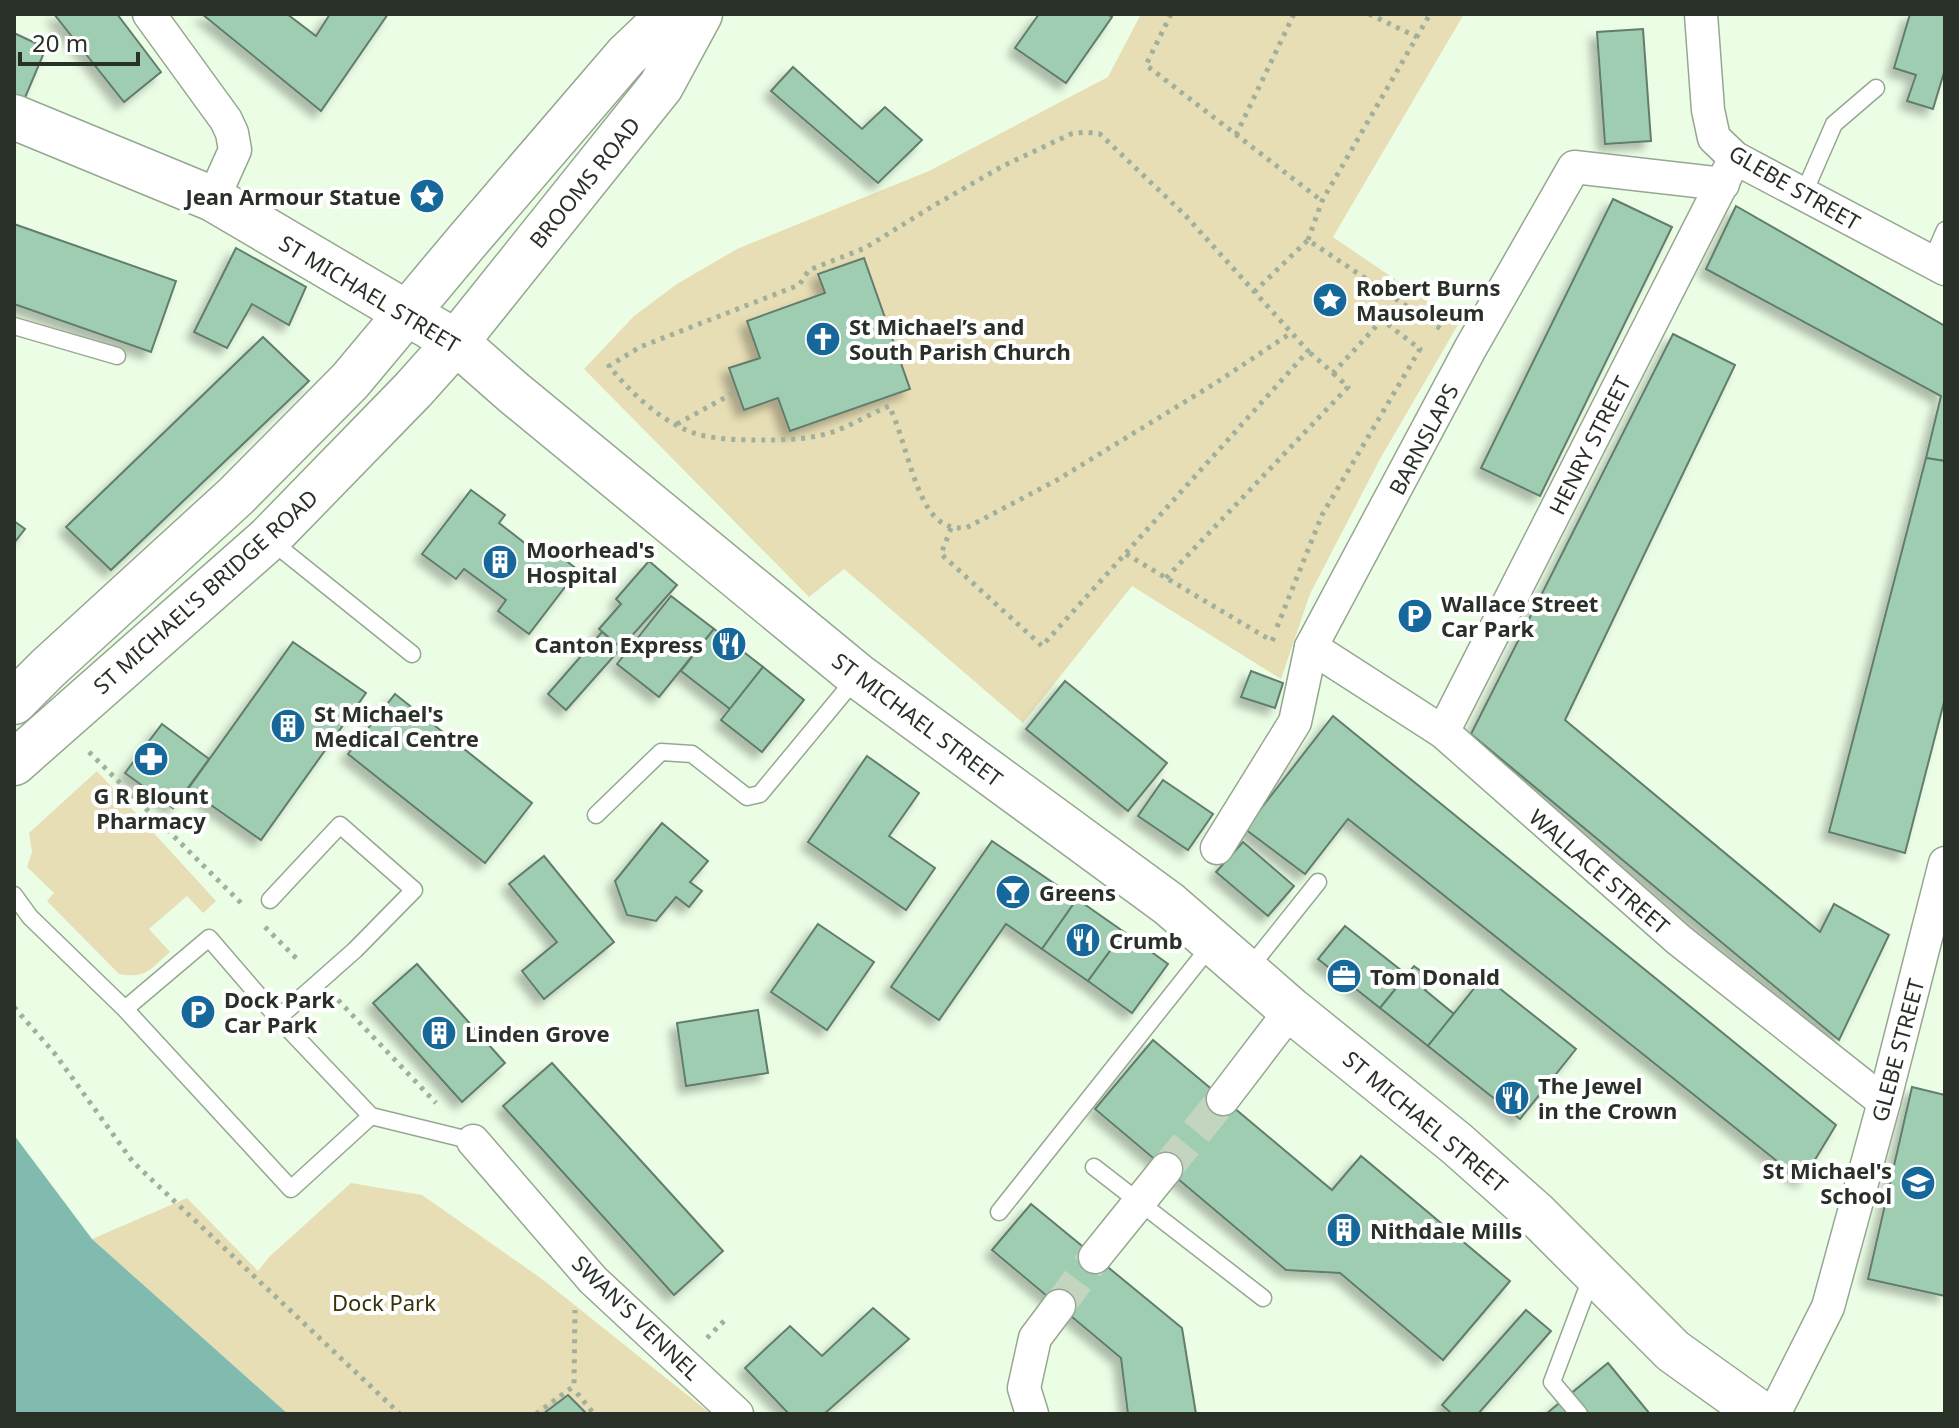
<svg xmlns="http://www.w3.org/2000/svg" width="1959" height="1428" font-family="'Noto Sans',sans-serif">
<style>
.green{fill:#e7deb5}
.water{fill:#81bbaf}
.building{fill:#9ecdb2;stroke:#627c6d;stroke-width:2;filter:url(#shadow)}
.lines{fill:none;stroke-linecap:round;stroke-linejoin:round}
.minor-tunnel{stroke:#c4d5bf;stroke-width:32;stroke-dasharray:32 16;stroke-linecap:butt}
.service-casing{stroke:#96a791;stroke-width:19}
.minor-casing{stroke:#96a791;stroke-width:35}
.secondary-casing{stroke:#96a791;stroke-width:47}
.primary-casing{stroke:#96a791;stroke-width:47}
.path{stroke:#a1b09d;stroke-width:5;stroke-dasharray:4 6;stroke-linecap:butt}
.service{stroke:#fff;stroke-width:16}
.minor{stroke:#fff;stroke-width:32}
.secondary{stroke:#fff;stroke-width:44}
.primary{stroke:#fff;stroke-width:44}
.labels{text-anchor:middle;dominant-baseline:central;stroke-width:8;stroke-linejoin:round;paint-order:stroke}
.street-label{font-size:22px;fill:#293027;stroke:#fff}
.poi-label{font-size:22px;font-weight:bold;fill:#293027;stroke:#fff;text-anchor:start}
.park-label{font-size:22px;fill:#373009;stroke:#fff}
</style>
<defs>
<filter id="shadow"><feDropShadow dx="-7" dy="7" stdDeviation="4" flood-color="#0004"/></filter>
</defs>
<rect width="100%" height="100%" fill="#ebfee5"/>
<g class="green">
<path d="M1141 14H1464L1333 237 1459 323 1380 459 1310 594 1281 679 1132 586 1023 723 844 569 809 597 584 369 634 316 677 284 737 249 929 171 1108 77Z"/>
<path d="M97 771 216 901 203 913 187 896 149 929 170 952C150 969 147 979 119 974L47 901 54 893 27 867 32 852 29 833Z"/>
<path d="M351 1183 422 1195 542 1279 711 1414H288L92 1239 187 1198 258 1271 269 1257Z"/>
</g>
<path class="water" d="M14 1135 92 1239 288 1414H14Z"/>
<g class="building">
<path d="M54 14H117L161 72 124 102Z"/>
<path d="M202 14H287L316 36 330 14H388L321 111Z"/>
<path d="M1039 14H1107L1112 17 1066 83 1015 48Z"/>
<path d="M1910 14H1945V69L1933 109 1907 101 1916 75 1894 68Z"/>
<path d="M1643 29 1651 141 1605 144 1597 32Z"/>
<path d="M14 33 46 48 24 100 14 96Z"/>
<path d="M793 67 862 129 885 107 922 140 878 183 771 91Z"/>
<path d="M1613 199 1672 227 1540 496 1481 468Z"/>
<path d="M1736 206 1945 326V461L1926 458 1941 396 1706 269Z"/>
<path d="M14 224 176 281 151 352 14 304Z"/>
<path d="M236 248 306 287 289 325 252 304 227 348 194 332Z"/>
<path d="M864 258 910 389 790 431 778 398 744 410 729 368 760 358 747 321 825 293 818 274Z"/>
<path d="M1673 334 1735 365 1565 720 1820 932 1834 904 1889 935 1839 1040 1471 734Z"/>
<path d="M263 337 309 381 111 570 66 527Z"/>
<path d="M1926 458 1945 461V698L1905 853 1829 832Z"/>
<path d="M471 490 505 515 499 523 540 555 547 546 578 570 529 634 498 611 506 600 464 569 456 579 422 554Z"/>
<path d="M14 521 25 529 14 543Z"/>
<path d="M649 561 677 585 621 648 599 629 621 604 616 599Z"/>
<path d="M671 596 714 629 659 697 617 664Z"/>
<path d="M714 629 763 667 730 709 681 671Z"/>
<path d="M602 632 621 648 566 710 548 694Z"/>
<path d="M293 642 366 693 261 840 188 789Z"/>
<path d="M763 667 804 700 762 752 721 720Z"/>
<path d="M1251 671 1283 683 1275 708 1241 697Z"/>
<path d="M1065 681 1167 763 1128 811 1026 729Z"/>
<path d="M395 694 532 803 485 863 348 754Z"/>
<path d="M1333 716 1836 1125 1802 1181 1348 819 1305 874 1245 829Z"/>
<path d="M162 724 209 759 173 808 125 773Z"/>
<path d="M867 756 919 793 889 836 935 868 906 910 808 842Z"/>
<path d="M1163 780 1213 814 1188 850 1138 816Z"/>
<path d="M662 823 708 861 690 882 702 891 689 907 676 897 656 921 627 915 615 881Z"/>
<path d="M992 841 1077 899 1042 949 1006 924 939 1020 891 987Z"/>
<path d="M1243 842 1294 886 1268 916 1216 872Z"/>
<path d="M544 856 614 942 544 999 522 971 557 942 509 884Z"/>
<path d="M1077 899 1124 932 1088 981 1042 949Z"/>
<path d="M818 924 874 962 827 1030 771 992Z"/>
<path d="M1345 926 1407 975 1380 1008 1318 959Z"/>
<path d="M1124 932 1168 964 1132 1013 1088 981Z"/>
<path d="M417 964 505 1063 462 1102 373 1003Z"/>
<path d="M1414 966 1433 980 1425 990 1454 1014 1428 1046 1380 1008Z"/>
<path d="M1484 976 1576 1049 1520 1119 1428 1046Z"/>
<path d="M758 1010 768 1073 686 1086 677 1023Z"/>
<path d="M1153 1040 1332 1190 1361 1156 1510 1281 1443 1360 1340 1273 1286 1270 1095 1109Z"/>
<path d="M552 1063 723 1251 674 1295 503 1106Z"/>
<path d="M1912 1087 1945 1095V1296L1868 1279Z"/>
<path d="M1031 1204 1182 1328 1196 1414H1128L1121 1358 992 1250Z"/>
<path d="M873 1308 909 1339 824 1414H789L745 1368 790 1326 822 1356Z"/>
<path d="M1526 1310 1551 1331 1478 1414H1452L1442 1405Z"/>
<path d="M1608 1363 1650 1414H1546Z"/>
<path d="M568 1395 587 1414H543Z"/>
</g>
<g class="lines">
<g class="minor-tunnel">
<path d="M1166 1169 1223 1099"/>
<path d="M1059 1306 1095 1257"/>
</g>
<defs>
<g id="service">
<path d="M1803 195 1834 124 1876 88"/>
<path d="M1931 262 1945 230"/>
<path d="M14 326 117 356"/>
<path d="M270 540 412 654"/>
<path d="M596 815 661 752 692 754 747 797 760 794 856 678"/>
<path d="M14 895 30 917 125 1009 291 1189 371 1116 278 1018 209 938 125 1009"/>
<path d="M270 900 340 825 414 890 355 950 278 1018"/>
<path d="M1247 971 1318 882"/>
<path d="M371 1116 473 1141"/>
<path d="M1094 1167 1263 1298"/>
<path d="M999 1212 1212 944"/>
<path d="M1579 1414 1552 1382 1593 1273"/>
</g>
<g id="minor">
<path d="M149 14 226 120 232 133 235 150 213 199"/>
<path d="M1701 14 1708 110 1714 138 1735 158 1945 269"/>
<path d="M1311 647 1443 732 1679 940 1884 1102"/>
<path d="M1443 732 1735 158"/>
<path d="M1217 848 1295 722 1311 647 1470 349 1574 167 1723 184"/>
<path d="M1223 1099 1291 1010"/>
<path d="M473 1141 593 1280 737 1414"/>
<path d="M1095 1257 1166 1169"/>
<path d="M1032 1414 1024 1388 1035 1338 1059 1306"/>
<path d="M1774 1414 1828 1307 1884 1102 1945 863"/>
</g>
<path id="secondary" d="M14 117 213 199 456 342 514 393 858 676 1169 904 1291 1010 1456 1143 1536 1214 1673 1351 1761 1414"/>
<g id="primary">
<path d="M14 702 48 668 236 496 350 381 468 240 626 56 670 14"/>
<path d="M14 763 268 539 413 390 456 342 661 86 700 14"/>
</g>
</defs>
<use href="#service" class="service-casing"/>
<use href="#minor" class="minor-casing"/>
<use href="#secondary" class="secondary-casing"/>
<use href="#primary" class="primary-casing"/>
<g class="path">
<path d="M1171 14 1146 65 1322 201"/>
<path d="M1369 14 1417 37"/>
<path d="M1236 135 1294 14"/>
<path d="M1308 240 1322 201 1430 14"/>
<path d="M1254 292 1308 240 1441 329"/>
<path d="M677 424 737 391"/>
<path d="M951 528 941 554 1042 646 1308 351 1185 215 1100 134 1085 132 1071 134 1003 166 933 206 865 248 809 270 799 285 640 347 609 366C631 393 662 423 697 434 718 440 743 440 765 440 789 440 815 439 838 430 856 423 872 413 889 406 905 437 913 495 936 518 945 527 954 528 966 528L1057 480 1214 384 1291 333"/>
<path d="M1126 554 1272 641 1274 637"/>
<path d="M1166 578 1348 387 1333 373"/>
<path d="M1277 627 1322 515 1420 349 1382 320 1333 373 1308 351"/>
<path d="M89 752 243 905"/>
<path d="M265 927 300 962"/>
<path d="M338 1000 436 1103"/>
<path d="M14 1007 55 1054 133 1162 400 1414"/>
<path d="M707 1338 727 1318"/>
<path d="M577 1393 594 1414"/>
<path d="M536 1414 574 1386 575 1310"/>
</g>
<use href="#service" class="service"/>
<use href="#minor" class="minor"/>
<use href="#secondary" class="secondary"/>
<use href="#primary" class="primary"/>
</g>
<defs>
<symbol id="sight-disc" viewBox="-11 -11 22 22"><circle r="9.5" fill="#156899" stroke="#fff"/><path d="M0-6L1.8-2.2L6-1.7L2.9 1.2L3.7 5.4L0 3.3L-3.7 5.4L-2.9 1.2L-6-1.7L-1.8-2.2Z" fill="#fff"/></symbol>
<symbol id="church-disc" viewBox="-11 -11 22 22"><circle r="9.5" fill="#156899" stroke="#fff"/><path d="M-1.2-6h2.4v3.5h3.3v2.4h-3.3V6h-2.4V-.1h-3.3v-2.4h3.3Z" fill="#fff"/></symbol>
<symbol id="building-disc" viewBox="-11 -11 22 22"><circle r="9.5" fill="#156899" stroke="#fff"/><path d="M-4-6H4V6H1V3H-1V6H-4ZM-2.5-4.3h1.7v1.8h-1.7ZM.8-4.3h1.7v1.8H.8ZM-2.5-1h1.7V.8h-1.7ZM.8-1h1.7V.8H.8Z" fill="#fff"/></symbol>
<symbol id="parking-disc" viewBox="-11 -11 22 22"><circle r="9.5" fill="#156899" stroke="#fff"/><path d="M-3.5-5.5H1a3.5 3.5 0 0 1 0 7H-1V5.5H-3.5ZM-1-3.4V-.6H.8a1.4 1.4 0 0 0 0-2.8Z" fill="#fff"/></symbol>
<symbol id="restaurant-disc" viewBox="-11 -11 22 22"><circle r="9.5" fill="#156899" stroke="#fff"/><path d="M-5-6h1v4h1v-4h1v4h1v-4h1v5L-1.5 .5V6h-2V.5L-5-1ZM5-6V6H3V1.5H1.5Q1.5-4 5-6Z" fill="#fff"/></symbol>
<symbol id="pharmacy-disc" viewBox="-11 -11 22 22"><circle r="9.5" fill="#156899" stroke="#fff"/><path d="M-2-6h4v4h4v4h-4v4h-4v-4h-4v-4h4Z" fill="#fff"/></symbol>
<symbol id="bar-disc" viewBox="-11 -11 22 22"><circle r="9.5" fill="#156899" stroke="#fff"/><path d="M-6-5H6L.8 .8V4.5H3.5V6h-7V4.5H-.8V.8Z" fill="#fff"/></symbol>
<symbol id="office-disc" viewBox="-11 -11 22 22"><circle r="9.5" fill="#156899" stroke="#fff"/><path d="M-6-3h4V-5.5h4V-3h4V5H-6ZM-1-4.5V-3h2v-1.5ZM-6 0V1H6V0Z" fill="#fff"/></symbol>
<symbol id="school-disc" viewBox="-11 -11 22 22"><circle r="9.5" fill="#156899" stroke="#fff"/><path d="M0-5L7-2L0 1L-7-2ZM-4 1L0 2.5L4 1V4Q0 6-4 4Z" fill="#fff"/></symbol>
</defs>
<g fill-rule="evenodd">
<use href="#sight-disc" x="407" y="176" width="40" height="40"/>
<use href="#sight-disc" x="1310" y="280" width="40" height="40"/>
<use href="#church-disc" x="803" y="319" width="40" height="40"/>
<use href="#building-disc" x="480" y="542" width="40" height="40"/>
<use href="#parking-disc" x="1395" y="596" width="40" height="40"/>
<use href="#restaurant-disc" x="709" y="624" width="40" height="40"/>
<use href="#building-disc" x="268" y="706" width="40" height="40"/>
<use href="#pharmacy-disc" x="131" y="739" width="40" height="40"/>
<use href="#bar-disc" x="993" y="872" width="40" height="40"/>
<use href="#restaurant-disc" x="1063" y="920" width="40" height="40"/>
<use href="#office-disc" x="1324" y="956" width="40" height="40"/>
<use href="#parking-disc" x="178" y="992" width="40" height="40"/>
<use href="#building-disc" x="419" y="1013" width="40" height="40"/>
<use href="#restaurant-disc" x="1492" y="1078" width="40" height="40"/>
<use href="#school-disc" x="1898" y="1163" width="40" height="40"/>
<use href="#building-disc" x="1324" y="1210" width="40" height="40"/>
</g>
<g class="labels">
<g class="street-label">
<text transform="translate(584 182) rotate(-51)">BROOMS ROAD</text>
<text transform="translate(1795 187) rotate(30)">GLEBE STREET</text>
<text transform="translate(370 293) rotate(31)">ST MICHAEL STREET</text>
<text transform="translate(1423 439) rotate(-62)">BARNSLAPS</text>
<text transform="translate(1589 445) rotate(-63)">HENRY STREET</text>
<text transform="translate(205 591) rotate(-42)">ST MICHAEL'S BRIDGE ROAD</text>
<text transform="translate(918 719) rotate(37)">ST MICHAEL STREET</text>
<text transform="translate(1600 871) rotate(41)">WALLACE STREET</text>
<text transform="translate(1897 1050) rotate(-75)">GLEBE STREET</text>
<text transform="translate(1426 1121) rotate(40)">ST MICHAEL STREET</text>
<text transform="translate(637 1317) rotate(44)">SWAN'S VENNEL</text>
</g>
<g class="poi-label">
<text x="401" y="196" text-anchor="end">Jean Armour Statue</text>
<text x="1356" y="287">Robert Burns<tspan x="1356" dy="25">Mausoleum</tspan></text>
<text x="849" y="326">St Michael’s and<tspan x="849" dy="25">South Parish Church</tspan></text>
<text x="526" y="549">Moorhead's<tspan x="526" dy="25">Hospital</tspan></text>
<text x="1441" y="603">Wallace Street<tspan x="1441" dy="25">Car Park</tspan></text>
<text x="703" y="644" text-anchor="end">Canton Express</text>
<text x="314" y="713">St Michael's<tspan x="314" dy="25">Medical Centre</tspan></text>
<text x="151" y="795" text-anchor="middle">G R Blount<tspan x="151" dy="25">Pharmacy</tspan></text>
<text x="1039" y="892">Greens</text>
<text x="1109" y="940">Crumb</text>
<text x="1370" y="976">Tom Donald</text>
<text x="224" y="999">Dock Park<tspan x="224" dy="25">Car Park</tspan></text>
<text x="465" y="1033">Linden Grove</text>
<text x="1538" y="1085">The Jewel<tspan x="1538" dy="25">in the Crown</tspan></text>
<text x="1892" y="1170" text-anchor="end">St Michael's<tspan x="1892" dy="25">School</tspan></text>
<text x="1370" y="1230">Nithdale Mills</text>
</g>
<g class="park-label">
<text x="384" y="1302">Dock Park</text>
</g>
</g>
<rect width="1959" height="1428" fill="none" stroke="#293027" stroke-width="32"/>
<path d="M20 52v12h118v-12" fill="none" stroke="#293027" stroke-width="4"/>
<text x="32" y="52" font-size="24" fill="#293027" stroke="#ffffff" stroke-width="6" paint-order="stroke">20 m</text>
</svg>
